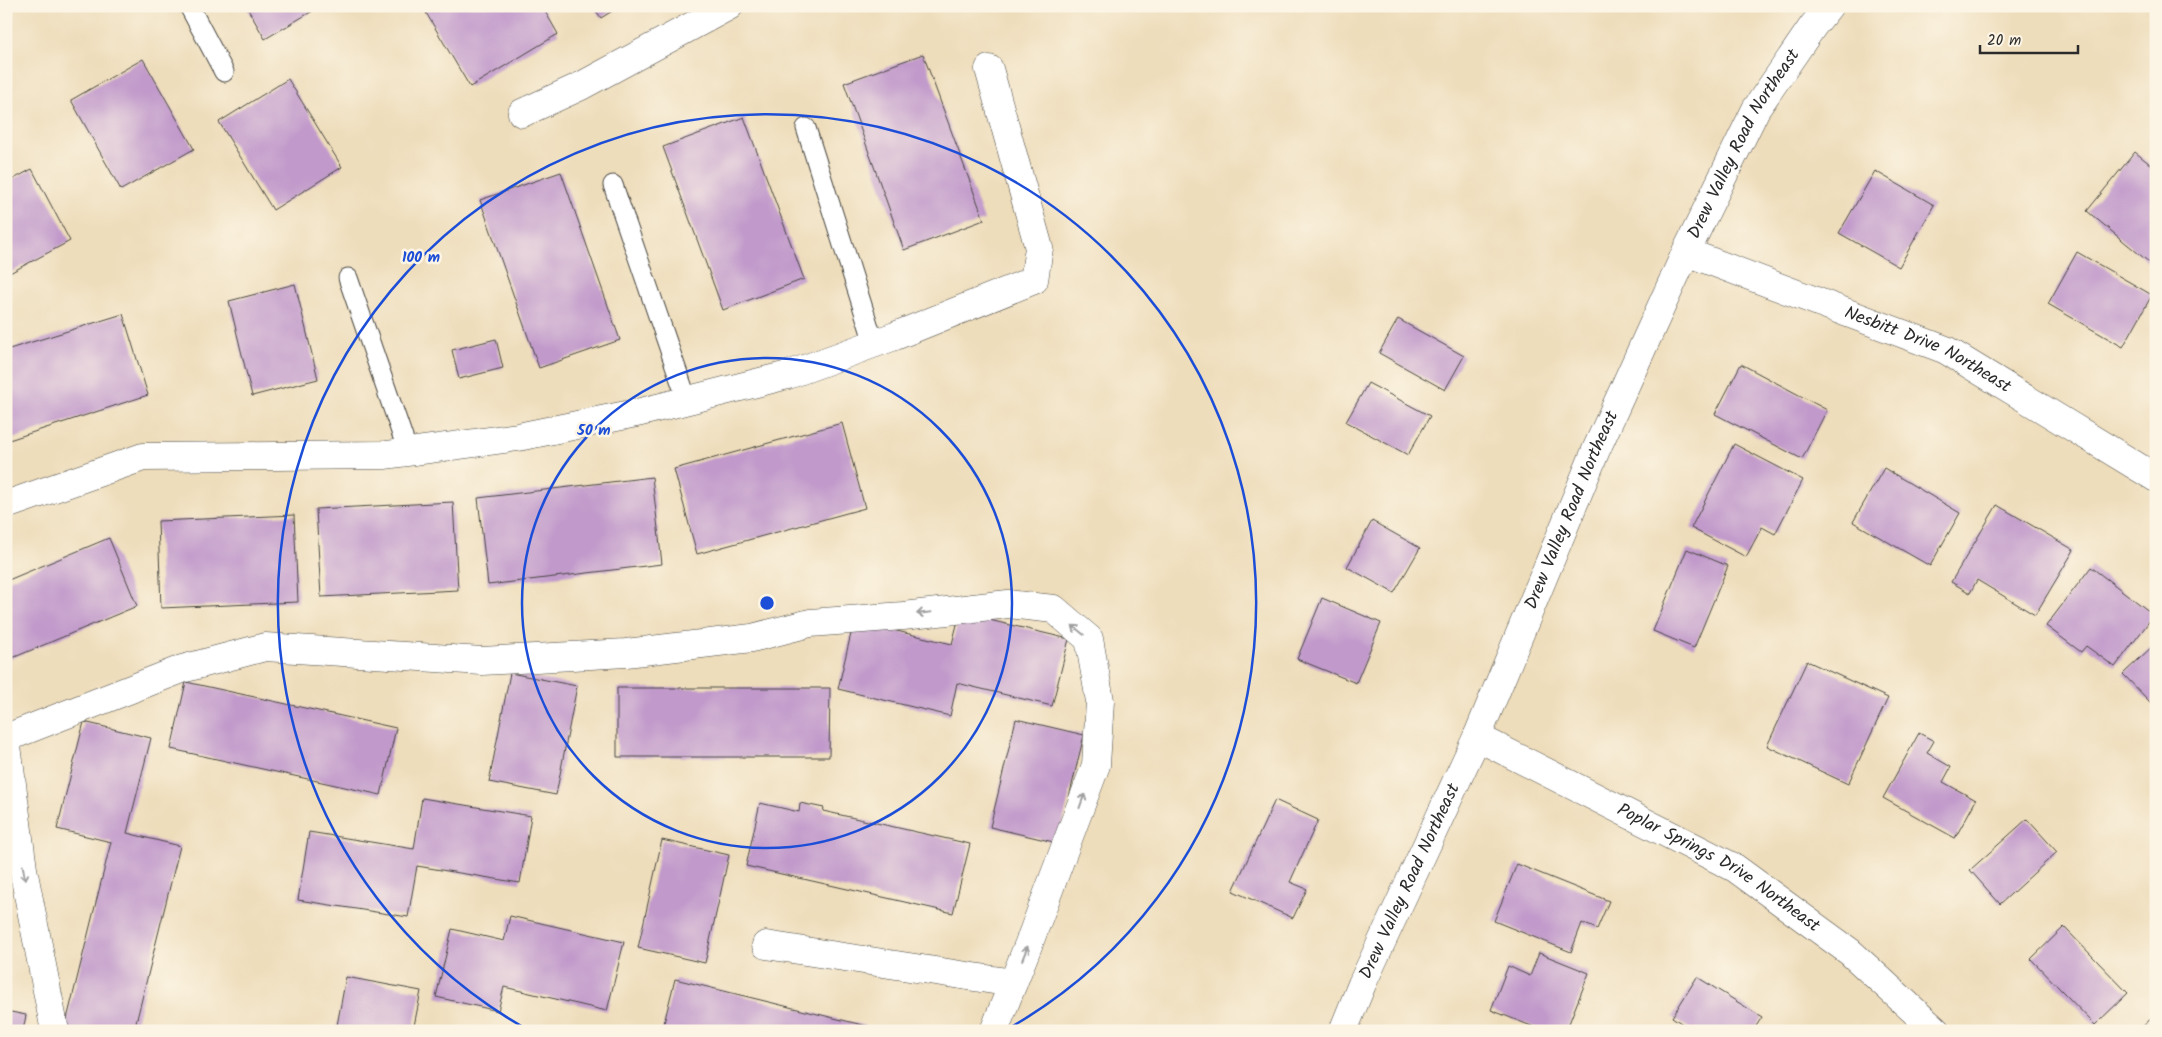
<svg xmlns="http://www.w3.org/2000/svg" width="2162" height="1037" font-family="Kalam,sans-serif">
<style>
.building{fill:#c19acb}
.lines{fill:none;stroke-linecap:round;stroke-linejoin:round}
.service-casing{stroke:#484641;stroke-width:21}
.minor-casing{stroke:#484641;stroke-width:29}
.service{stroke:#fff;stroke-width:19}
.minor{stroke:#fff;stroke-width:28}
.oneway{stroke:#a0a0a0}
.ring{fill:none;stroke:#1d4ed8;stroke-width:2.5}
.labels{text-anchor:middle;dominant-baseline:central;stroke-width:5;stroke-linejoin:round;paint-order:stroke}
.street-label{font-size:18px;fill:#2b2b2b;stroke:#fcf5e5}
.centre{fill:#1d4ed8;stroke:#fcf5e5;stroke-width:2.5}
.ring-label{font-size:15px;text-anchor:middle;font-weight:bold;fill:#1d4ed8;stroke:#fcf5e5;stroke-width:5;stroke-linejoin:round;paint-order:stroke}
</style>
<rect width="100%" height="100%" fill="#fcf5e5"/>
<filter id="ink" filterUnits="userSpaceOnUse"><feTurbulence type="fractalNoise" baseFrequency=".02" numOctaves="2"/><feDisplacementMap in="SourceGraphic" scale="10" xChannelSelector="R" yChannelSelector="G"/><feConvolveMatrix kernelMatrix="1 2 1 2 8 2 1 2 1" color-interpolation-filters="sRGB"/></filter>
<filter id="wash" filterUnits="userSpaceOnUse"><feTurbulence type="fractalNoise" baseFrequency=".0096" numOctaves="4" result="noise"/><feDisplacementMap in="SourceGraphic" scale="20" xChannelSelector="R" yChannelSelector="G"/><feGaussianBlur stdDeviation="1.12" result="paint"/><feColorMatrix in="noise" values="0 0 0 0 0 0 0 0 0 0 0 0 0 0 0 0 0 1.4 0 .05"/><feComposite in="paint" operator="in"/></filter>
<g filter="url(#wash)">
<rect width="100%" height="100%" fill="#edb"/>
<g id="blocks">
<g class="building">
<path d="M246 6H321L265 39Z"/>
<path d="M422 6H542L558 34 470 87Z"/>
<path d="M593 6H620L601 18Z"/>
<path d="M923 54 984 220 904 250 844 83Z"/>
<path d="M143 59 194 149 121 190 71 100Z"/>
<path d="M288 79 342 167 273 210 219 122Z"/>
<path d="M744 117 804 279 723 310 663 147Z"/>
<path d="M2135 152 2156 169V268L2087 211Z"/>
<path d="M32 169 70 241 6 275V183Z"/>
<path d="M1875 171 1934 205 1899 267 1839 233Z"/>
<path d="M561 172 620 340 539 368 480 200Z"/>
<path d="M2077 252 2152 295 2123 347 2048 304Z"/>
<path d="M295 284 318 379 252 396 229 301Z"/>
<path d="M123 314 148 395 6 441V350Z"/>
<path d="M1398 319 1464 356 1445 390 1379 353Z"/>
<path d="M496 339 503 368 459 379 452 350Z"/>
<path d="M1741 364 1827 410 1802 459 1715 414Z"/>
<path d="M1368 383 1430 416 1408 455 1346 422Z"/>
<path d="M842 423 865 508 697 554 674 469Z"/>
<path d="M1734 444 1803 480 1775 534 1762 527 1746 557 1691 528Z"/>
<path d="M1884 468 1960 513 1930 566 1853 522Z"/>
<path d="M652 477 662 564 488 585 478 498Z"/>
<path d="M453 502 458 590 321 597 316 509Z"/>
<path d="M1997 505 2074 550 2035 615 1977 580 1970 593 1951 582Z"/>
<path d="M294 515 298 602 161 608 158 521Z"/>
<path d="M1372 521 1420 548 1394 593 1347 567Z"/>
<path d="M109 538 137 606 10 659 6 651V581Z"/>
<path d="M1687 549 1728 566 1694 648 1653 631Z"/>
<path d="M2091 567 2154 615 2115 667 2086 646 2081 652 2046 626Z"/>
<path d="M1322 598 1381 623 1356 683 1297 659Z"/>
<path d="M960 613 1069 639 1052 706 957 683 950 716 838 689 854 621 952 644Z"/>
<path d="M2156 643V699L2151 703 2123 674Z"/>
<path d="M1807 661 1888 698 1848 784 1767 746Z"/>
<path d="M510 673 577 686 556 795 489 782Z"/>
<path d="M186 682 396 728 381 795 171 749Z"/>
<path d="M617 688H830L829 757H617Z"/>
<path d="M1016 719 1084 735 1058 843 990 827Z"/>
<path d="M84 722 151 738 127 833 180 846 134 1031H64L111 842 57 829Z"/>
<path d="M1919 733 1934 741 1927 753 1951 767 1943 782 1976 800 1955 838 1883 798Z"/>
<path d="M422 798 531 816 520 883 417 866 408 917 298 900 309 832 414 849Z"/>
<path d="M1275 800 1318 820 1290 882 1307 889 1293 918 1233 891Z"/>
<path d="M760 803 799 812 800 803 824 808 823 811 970 844 953 913 746 866Z"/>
<path d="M2027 819 2057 852 2000 904 1970 870Z"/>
<path d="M662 840 729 855 705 963 638 948Z"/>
<path d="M1517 864 1609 901 1597 929 1582 923 1571 952 1494 921Z"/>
<path d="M510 916 624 942 607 1011 504 987 498 1011 436 997 452 929 504 941Z"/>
<path d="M2064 927 2128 993 2095 1025 2031 959Z"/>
<path d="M1539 953 1589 973 1566 1031H1544L1491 1010 1508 966 1530 976Z"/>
<path d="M346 977 421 991 413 1031H336Z"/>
<path d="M1697 977 1762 1017 1753 1031H1693L1672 1017Z"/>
<path d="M675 979 883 1030V1031H662Z"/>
<path d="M6 1011 26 1015 23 1031H6Z"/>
<path d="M2156 1014V1031H2138Z"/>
</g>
</g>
</g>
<g filter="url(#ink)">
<use href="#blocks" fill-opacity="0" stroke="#484641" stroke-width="1"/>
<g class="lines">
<defs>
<g id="service">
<path d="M189 6 224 72"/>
<path d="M806 128 874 343"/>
<path d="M613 185 687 400"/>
<path d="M348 278 408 452"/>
</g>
<g id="minor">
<path d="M522 113 581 86 729 6"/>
<path id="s1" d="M1686 252 1946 350 2156 478"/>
<path d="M6 505 143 457 386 455 518 437 641 412 788 375 895 336 1034 280 1039 248 989 69"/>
<path id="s2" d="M1477 737 1735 868 1850 952 1936 1031"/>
<path d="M6 738 182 669 265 647 482 661 626 653 752 638 810 623 903 616 1008 604 1054 609 1089 639 1100 701 1096 765 1029 943 994 1031"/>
<path d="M6 738 23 869 55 1031"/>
<path d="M766 945 1013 983"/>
<path id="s3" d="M1343 1031 1362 984 1477 737 1596 450 1686 252 1756 109 1813 26 1829 6"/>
</g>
</defs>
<use href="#service" class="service-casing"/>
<use href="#minor" class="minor-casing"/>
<use href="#service" class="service"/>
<use href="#minor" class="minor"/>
</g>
<defs><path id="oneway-shaft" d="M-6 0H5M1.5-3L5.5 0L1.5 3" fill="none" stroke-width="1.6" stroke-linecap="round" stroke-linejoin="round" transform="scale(1.25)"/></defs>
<g class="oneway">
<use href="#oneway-shaft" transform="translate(924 613) rotate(174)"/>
<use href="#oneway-shaft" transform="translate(1078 630) rotate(-141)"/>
<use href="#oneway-shaft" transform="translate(1082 801) rotate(-70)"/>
<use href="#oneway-shaft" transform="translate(24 873) rotate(80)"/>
<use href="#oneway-shaft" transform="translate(1025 953) rotate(-68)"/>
</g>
</g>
<g class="ring">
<circle cx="767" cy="603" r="245"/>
<path d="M530 1031A489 489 0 1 1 1004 1031"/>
</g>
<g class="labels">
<g class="street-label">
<text stroke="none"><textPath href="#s3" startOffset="974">Drew Valley Road Northeast</textPath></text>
<text stroke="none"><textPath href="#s1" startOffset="261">Nesbitt Drive Northeast</textPath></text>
<text stroke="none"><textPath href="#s3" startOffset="569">Drew Valley Road Northeast</textPath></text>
<text stroke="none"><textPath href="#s2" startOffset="275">Poplar Springs Drive Northeast</textPath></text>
<text stroke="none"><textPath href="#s3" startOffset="164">Drew Valley Road Northeast</textPath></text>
</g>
</g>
<circle cx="767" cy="603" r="8" class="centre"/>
<g class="ring-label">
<text x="421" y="262">100 m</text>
<text x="594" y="435">50 m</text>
</g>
<rect width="2162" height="1037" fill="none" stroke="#fcf5e5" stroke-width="25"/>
<path d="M1980 45v8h98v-8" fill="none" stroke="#2b2b2b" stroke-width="2.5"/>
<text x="1987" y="45" font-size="15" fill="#2b2b2b" stroke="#fcf5e5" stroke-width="4" paint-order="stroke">20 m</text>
</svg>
